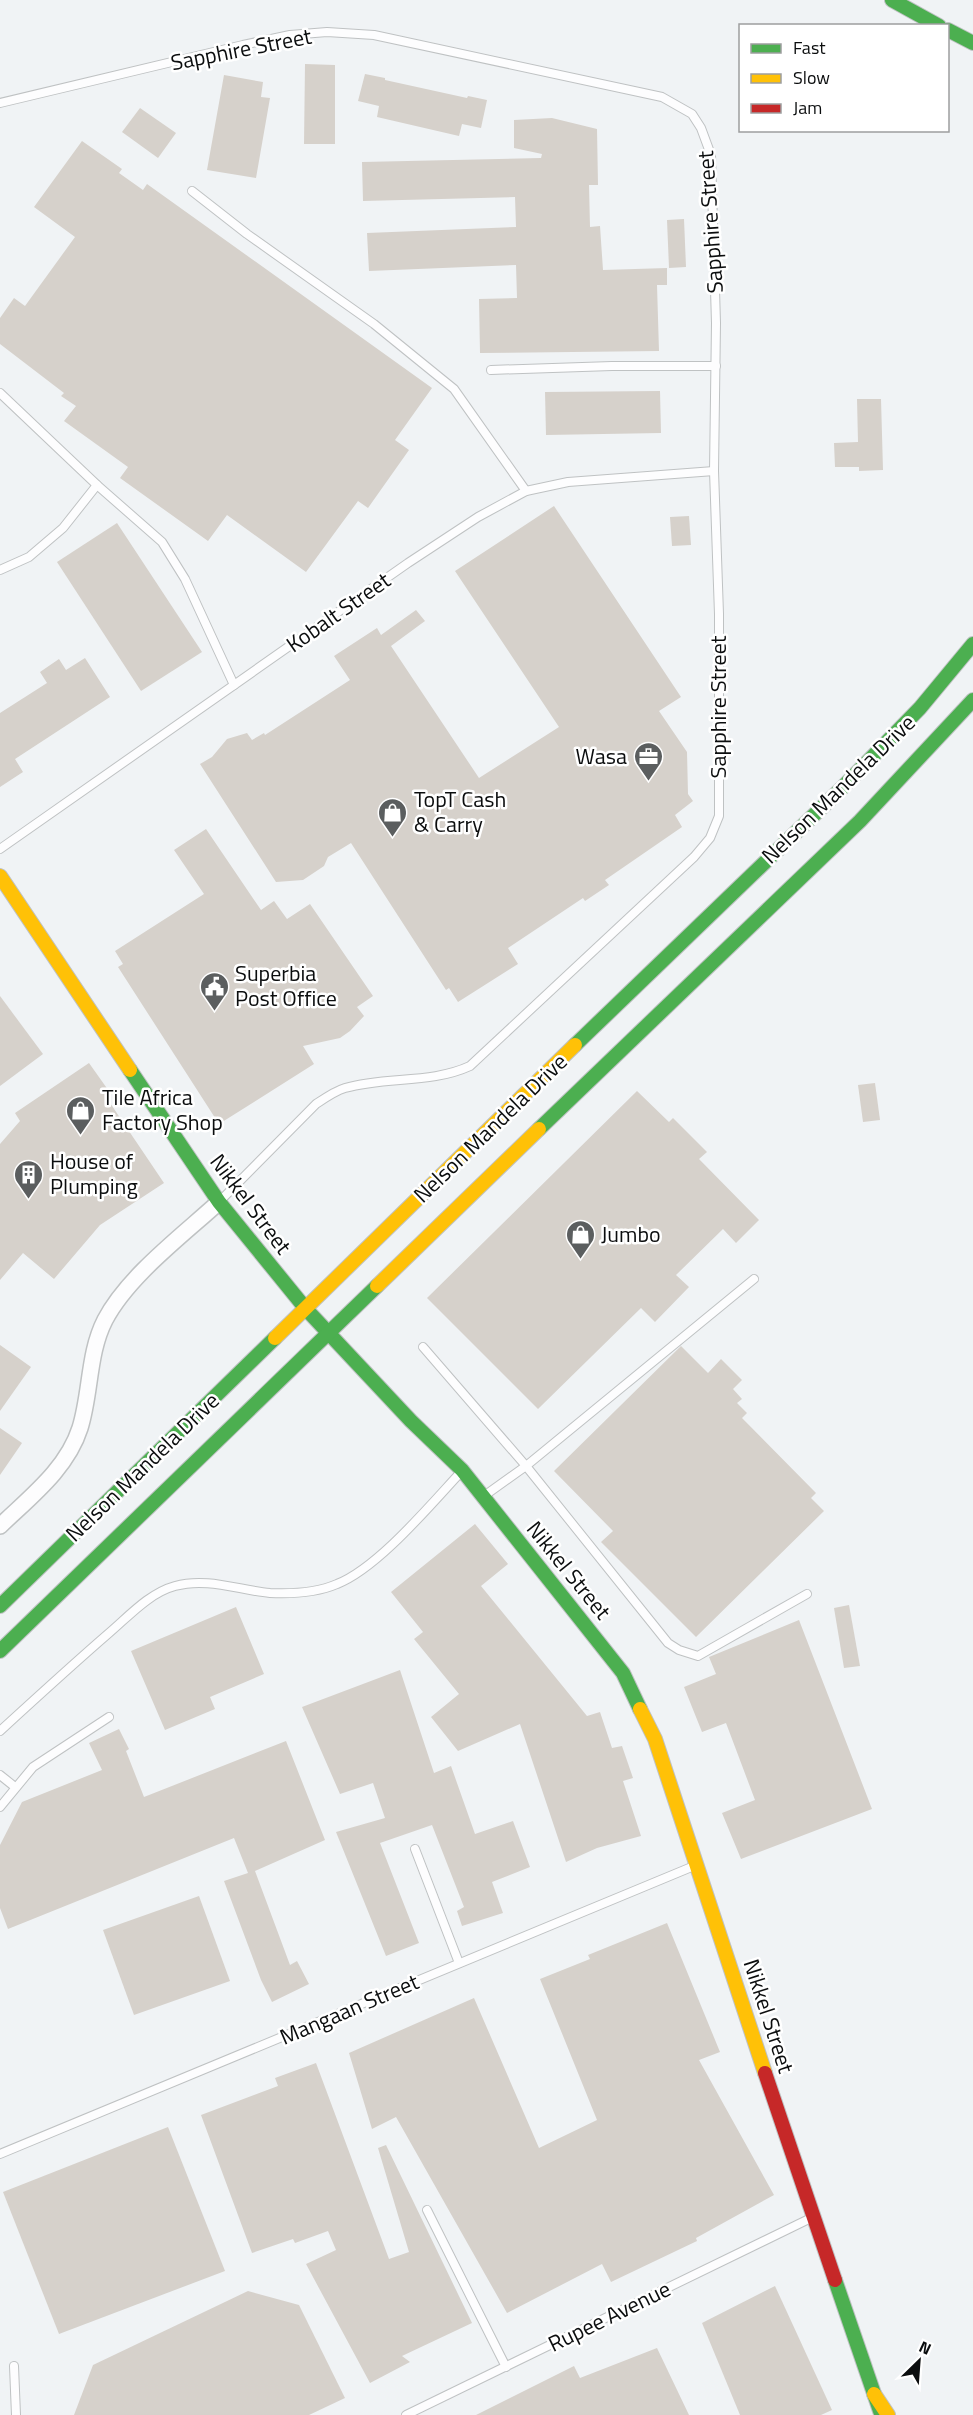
<svg xmlns="http://www.w3.org/2000/svg" width="973" height="2415" font-family="'Titillium Web',sans-serif">
<style>
.building{fill:#d6d1cb}
.lines{fill:none;stroke-linecap:round;stroke-linejoin:round}
.lane-casing{stroke:#bfc2c3;stroke-width:10}
.street-casing{stroke:#bfc2c3;stroke-width:18}
.fast-casing{stroke:#bfc2c3;stroke-width:16}
.slow-casing{stroke:#bfc2c3;stroke-width:16}
.jam-casing{stroke:#bfc2c3;stroke-width:16}
.lane{stroke:#fdfdfe;stroke-width:8}
.street{stroke:#fdfdfe;stroke-width:15}
.fast{stroke:#4caf50;stroke-width:14}
.slow{stroke:#ffc107;stroke-width:14}
.jam{stroke:#c62828;stroke-width:14}
.labels{text-anchor:middle;dominant-baseline:central;stroke-width:5;stroke-linejoin:round;paint-order:stroke}
.street-label{font-size:22px;fill:#0b0d0e;stroke:#fff}
.poi-label{font-size:22px;fill:#0b0d0e;stroke:#fff;text-anchor:start}
</style>
<rect width="100%" height="100%" fill="#f0f3f5"/>
<g class="building">
<path d="M305 64 335 65V144H304Z"/>
<path d="M365 74 385 78V80L467 98 468 96 487 100 481 128 462 124 459 136 377 117 379 106 358 101Z"/>
<path d="M224 75 263 82 261 97 270 98 256 178 207 170Z"/>
<path d="M140 108 176 133 158 158 122 132Z"/>
<path d="M552 118 597 129 598 185H589L590 227 600 226 603 270 667 268V285H657L659 351 480 353 479 299 517 298 516 265 369 271 367 233 516 227 515 197 363 201 362 162 541 158 542 154 514 148V120Z"/>
<path d="M82 141 122 169 119 173 143 190 147 184 432 388 395 440 409 450 368 508 358 501 306 572 227 515 208 541 120 478 128 467 64 421 76 406 61 396 64 393 0 344V318L14 298 25 306 75 237 34 207Z"/>
<path d="M684 219 686 267 669 268 667 220Z"/>
<path d="M660 391 661 433 546 435 545 392Z"/>
<path d="M857 399H881L883 470 859 471V467H835L834 443 858 442Z"/>
<path d="M554 506 681 697 659 711 687 752 688 794 693 801 675 815 682 827 605 880 609 885 585 901 583 898 508 948 518 964 458 1002 449 988 446 990 351 843 328 857 324 866 303 880 276 882 200 764 212 757 227 739 247 733 252 740 264 733 265 735 350 680 334 656 377 628 381 635 416 610 425 621 391 646 479 778 559 727 455 571Z"/>
<path d="M689 516 691 545 672 546 670 517Z"/>
<path d="M117 523 202 652 141 691 57 562Z"/>
<path d="M85 658 110 697 15 759 23 772 0 787V713L47 683 40 672 59 659 66 670Z"/>
<path d="M206 829 261 910 274 901 287 919 310 904 373 996 357 1007 364 1016 350 1031 340 1038 303 1046 314 1064 219 1124 118 967 123 964 115 951 204 894 174 850Z"/>
<path d="M0 996 43 1054 0 1086Z"/>
<path d="M89 1063 111 1094 106 1097 164 1183 100 1225 54 1279 23 1253 0 1280V1144L20 1121 15 1113Z"/>
<path d="M875 1083 880 1120 863 1122 858 1085Z"/>
<path d="M637 1091 669 1122 673 1118 707 1152 699 1159 759 1220 736 1243 723 1229 676 1275 689 1287 655 1322 641 1308 538 1409 427 1298Z"/>
<path d="M0 1345 31 1367 0 1411Z"/>
<path d="M681 1346 708 1373 721 1359 742 1380 733 1389 742 1399 737 1403 747 1413 742 1418 816 1493 811 1498 824 1511 696 1637 601 1542 613 1531 554 1471Z"/>
<path d="M0 1428 22 1443 0 1475Z"/>
<path d="M475 1524 508 1564 481 1586 587 1716 600 1712 612 1748 622 1746 633 1778 623 1781 641 1836 597 1848 566 1862 520 1724 458 1751 431 1717 459 1694 414 1639 423 1632 391 1592Z"/>
<path d="M849 1605 860 1666 844 1668 834 1608Z"/>
<path d="M236 1607 264 1674 210 1697 215 1709 165 1730 131 1651Z"/>
<path d="M799 1620 872 1809 741 1859 722 1813 755 1800 726 1723 702 1732 684 1687 716 1674 709 1657Z"/>
<path d="M400 1670 434 1773 451 1766 475 1834 513 1821 530 1867 492 1882 503 1913 462 1926 457 1911 464 1907 432 1825 380 1843 419 1943 386 1956 336 1832 385 1818 373 1783 340 1794 302 1707Z"/>
<path d="M119 1729 129 1749 126 1751 144 1797 286 1741 325 1840 255 1871 290 1965 297 1961 309 1984 272 2002 261 1980 224 1881 248 1873 234 1838 8 1929 0 1908V1845L22 1802 102 1770 89 1743Z"/>
<path d="M199 1896 230 1981 134 2015 103 1930Z"/>
<path d="M667 1923 720 2052 699 2060 774 2195 696 2238 697 2241 611 2282 602 2264 507 2313 396 2117 372 2129 349 2053 474 1998 539 2148 597 2120 540 1979 590 1959 588 1955Z"/>
<path d="M316 2063 389 2259 409 2252 378 2148 386 2145 472 2323 402 2356 410 2362 370 2383 306 2264 336 2250 328 2231 295 2243 293 2239 252 2253 201 2115 278 2086 275 2078Z"/>
<path d="M168 2127 225 2271 59 2334 3 2192Z"/>
<path d="M775 2286 832 2410 821 2415H740L702 2323Z"/>
<path d="M248 2291 299 2305 345 2398 309 2415H74L93 2365Z"/>
<path d="M657 2348 689 2415H476L574 2366 580 2378Z"/>
</g>
<g class="lines">
<defs>
<g id="lane">
<path d="M0 103 243 45 290 35 327 32 374 35 662 97 692 114 701 128 711 155 716 323 714 471 719 614V816L710 838 694 857 470 1066C431 1084 386 1076 345 1088 335 1091 325 1098 316 1104L221 1200"/>
<path d="M192 191 247 234 374 324 454 389 526 491"/>
<path d="M491 370 612 366H716"/>
<path d="M0 393 97 485 162 542 185 579 234 685"/>
<path d="M0 570 29 557 63 528 97 485"/>
<path d="M0 849 408 563 478 517 526 491 568 482 714 471"/>
<path d="M423 1347 526 1466 668 1643 679 1650 698 1656 807 1594"/>
<path d="M484 1496 526 1466 754 1279"/>
<path d="M0 1731C36 1698 72 1665 109 1633 128 1617 149 1593 175 1586 207 1577 238 1590 270 1593 292 1594 316 1593 337 1584 378 1568 431 1504 461 1472"/>
<path d="M0 1775 15 1787"/>
<path d="M0 1807 33 1767 109 1717"/>
<path d="M415 1849 459 1963"/>
<path d="M0 2154 694 1866"/>
<path d="M427 2210 506 2367"/>
<path d="M14 2366 16 2415"/>
<path d="M406 2415 811 2218"/>
</g>
<path id="street" d="M0 1526C30 1497 67 1469 80 1428 91 1393 88 1353 105 1320 128 1276 183 1235 219 1202"/>
<g id="fast">
<path d="M892 0 939 26"/>
<path d="M948 30 973 43"/>
<path d="M575 1045 841 789 920 708 973 644"/>
<path d="M130 1070 219 1202 306 1309 411 1421 462 1470 623 1673 640 1709"/>
<path d="M539 1129 860 821 973 700"/>
<path d="M0 1606 275 1338"/>
<path d="M0 1651 377 1286"/>
<path d="M835 2280 880 2411"/>
</g>
<g id="slow">
<path d="M0 876 130 1070"/>
<path d="M377 1286 539 1129"/>
<path d="M275 1338 575 1045"/>
<path d="M640 1709 655 1739 765 2073"/>
<path d="M874 2394 888 2415"/>
</g>
<path id="jam" d="M765 2073 835 2280"/>
</defs>
<use href="#lane" class="lane-casing"/>
<use href="#street" class="street-casing"/>
<use href="#fast" class="fast-casing"/>
<use href="#slow" class="slow-casing"/>
<use href="#jam" class="jam-casing"/>
<use href="#lane" class="lane"/>
<use href="#street" class="street"/>
<use href="#fast" class="fast"/>
<use href="#slow" class="slow"/>
<use href="#jam" class="jam"/>
</g>
<defs>
<symbol id="office-pin" viewBox="-11 -11 22 30"><path d="M0 17L-7.5 6A9.5 9.5 0 1 1 7.5 6Z" fill="#5b5e5f" stroke="#fff"/><path d="M-6-3h4V-5.5h4V-3h4V5H-6ZM-1-4.5V-3h2v-1.5ZM-6 0V1H6V0Z" fill="#fff"/></symbol>
<symbol id="shop-pin" viewBox="-11 -11 22 30"><path d="M0 17L-7.5 6A9.5 9.5 0 1 1 7.5 6Z" fill="#5b5e5f" stroke="#fff"/><path d="M-5-2.5h2.3a2.7 3.5 0 0 1 5.4 0H5L5.5 6h-11ZM-1.5-2.5h3a1.5 2.3 0 0 0-3 0Z" fill="#fff"/></symbol>
<symbol id="civic-pin" viewBox="-11 -11 22 30"><path d="M0 17L-7.5 6A9.5 9.5 0 1 1 7.5 6Z" fill="#5b5e5f" stroke="#fff"/><path d="M-.6-6.5H3V-4.5H.6V-3L4-1V1h2V6H-6V1h2V-1L-.6-3ZM-1.2 2.5V6h2.4V2.5Z" fill="#fff"/></symbol>
<symbol id="building-pin" viewBox="-11 -11 22 30"><path d="M0 17L-7.5 6A9.5 9.5 0 1 1 7.5 6Z" fill="#5b5e5f" stroke="#fff"/><path d="M-4-6H4V6H1V3H-1V6H-4ZM-2.5-4.3h1.7v1.8h-1.7ZM.8-4.3h1.7v1.8H.8ZM-2.5-1h1.7V.8h-1.7ZM.8-1h1.7V.8H.8Z" fill="#fff"/></symbol>
</defs>
<g fill-rule="evenodd">
<use href="#office-pin" x="632" y="740" width="33" height="45"/>
<use href="#shop-pin" x="376" y="796" width="33" height="45"/>
<use href="#civic-pin" x="198" y="970" width="33" height="45"/>
<use href="#shop-pin" x="64" y="1094" width="33" height="45"/>
<use href="#building-pin" x="12" y="1158" width="33" height="45"/>
<use href="#shop-pin" x="564" y="1218" width="33" height="45"/>
</g>
<g class="labels">
<g class="street-label">
<text transform="translate(241 49) rotate(-11)">Sapphire Street</text>
<text transform="translate(710 222) rotate(-94)">Sapphire Street</text>
<text transform="translate(338 612) rotate(-35)">Kobalt Street</text>
<text transform="translate(718 707) rotate(-90)">Sapphire Street</text>
<text transform="translate(838 789) rotate(-44)">Nelson Mandela Drive</text>
<text transform="translate(490 1128) rotate(-44)">Nelson Mandela Drive</text>
<text transform="translate(251 1204) rotate(53)">Nikkel Street</text>
<text transform="translate(142 1467) rotate(-44)">Nelson Mandela Drive</text>
<text transform="translate(569 1570) rotate(51)">Nikkel Street</text>
<text transform="translate(349 2009) rotate(-23)">Mangaan Street</text>
<text transform="translate(769 2016) rotate(72)">Nikkel Street</text>
<text transform="translate(609 2316) rotate(-26)">Rupee Avenue</text>
</g>
<g class="poi-label">
<text x="627" y="756" text-anchor="end">Wasa</text>
<text x="414" y="799">TopT Cash<tspan x="414" dy="25">&amp; Carry</tspan></text>
<text x="235" y="973">Superbia<tspan x="235" dy="25">Post Office</tspan></text>
<text x="102" y="1097">Tile Africa<tspan x="102" dy="25">Factory Shop</tspan></text>
<text x="50" y="1161">House of<tspan x="50" dy="25">Plumping</tspan></text>
<text x="601" y="1234">Jumbo</text>
</g>
</g>
<rect x="739" y="24" width="210" height="108" fill="#ffffff" stroke="#9d9e9f" stroke-width="1.5"/>
<rect x="751" y="44" width="30" height="9" fill="#4caf50" stroke="#9d9e9f" stroke-width="1.5"/>
<text x="793" y="54" font-size="18" fill="#0b0d0e">Fast</text>
<rect x="751" y="74" width="30" height="9" fill="#ffc107" stroke="#9d9e9f" stroke-width="1.5"/>
<text x="793" y="84" font-size="18" fill="#0b0d0e">Slow</text>
<rect x="751" y="104" width="30" height="9" fill="#c62828" stroke="#9d9e9f" stroke-width="1.5"/>
<text x="793" y="114" font-size="18" fill="#0b0d0e">Jam</text>
<g transform="translate(919 2361) rotate(25)" stroke="#ffffff" stroke-width="4.5" paint-order="stroke">
<path d="M0-4.5L10 22L0 15L-10 22Z" fill="#0b0d0e"/>
<text y="-9" font-size="16" font-weight="bold" text-anchor="middle" fill="#0b0d0e">N</text>
</g>
</svg>
